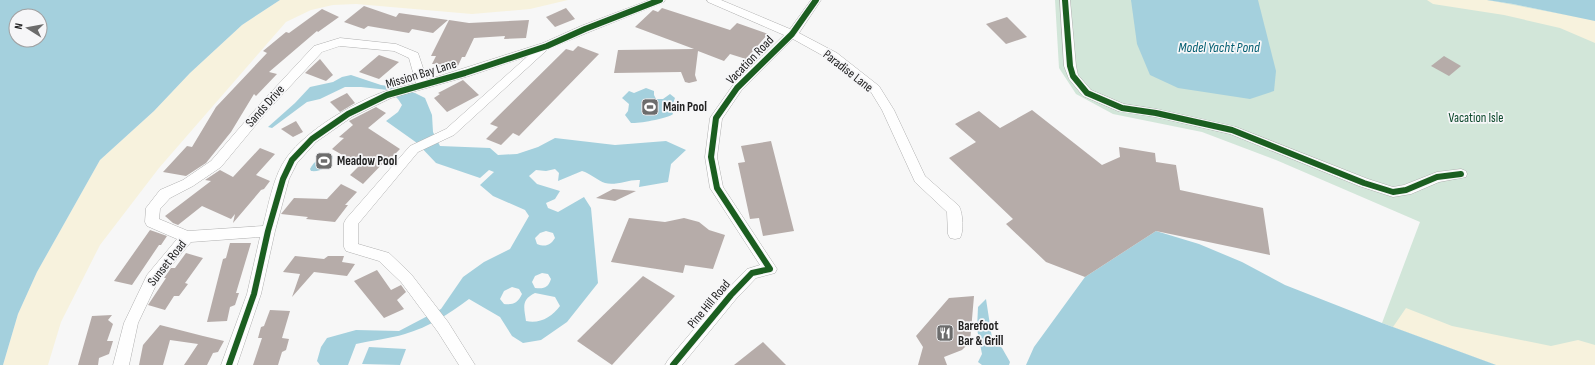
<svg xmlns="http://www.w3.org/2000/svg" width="1595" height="365" font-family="'Sofia Sans Condensed',sans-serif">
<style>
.green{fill:#d2e6d9}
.sand{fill:#f7f2dd}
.water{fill:#a4d0dd;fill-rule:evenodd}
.building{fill:#b6aca9}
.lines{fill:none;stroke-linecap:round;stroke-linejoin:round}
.minor-casing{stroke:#b0b0b0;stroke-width:1}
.minor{fill:#fefefe;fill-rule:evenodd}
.cycleway-casing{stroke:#f6f6f8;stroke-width:8}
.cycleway{stroke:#1b5e20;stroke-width:6}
.labels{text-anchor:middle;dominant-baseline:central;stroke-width:3.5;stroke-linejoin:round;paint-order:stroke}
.street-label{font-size:13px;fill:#212121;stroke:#f6f6f8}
.poi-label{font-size:13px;font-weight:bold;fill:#212121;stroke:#f6f6f8;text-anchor:start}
.park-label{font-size:13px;fill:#0b482b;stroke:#f6f6f8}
.water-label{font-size:14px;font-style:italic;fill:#005d70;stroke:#f6f6f8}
</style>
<rect width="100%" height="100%" fill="#f7f7f7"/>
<path class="green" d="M1055 0H1487L1513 4 1595 21V365H1496L1382 323 1420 222 1276 160 1202 132 1113 114 1076 94 1059 68Z"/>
<g class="sand">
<path d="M280 0H568L530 9 472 14 356 4 333 5 311 10 286 22 159 168 100 245 61 322 48 365H3L18 314 37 272 100 160 154 111 190 73 242 25Z"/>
<path d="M1427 0H1487L1588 19 1595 21V43L1560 28 1504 15 1433 4Z"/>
<path d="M1406 308 1452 326 1551 346 1578 340 1595 345V365H1496L1393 327Z"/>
</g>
<g class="water">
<path d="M0 0H280L242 25 190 73 154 111 100 160 37 272 18 314 3 365H0ZM16 16H40V40H16Z"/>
<path d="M1131 0H1258L1276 71 1274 91 1250 99 1178 88 1150 75 1137 44Z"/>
<path d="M1487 0H1595V21L1513 4Z"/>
<path d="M351 75 381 85 394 87 415 93 425 98 432 115 433 132 440 146 490 148 498 155 517 154 538 147 555 138 615 145 666 141 686 150 671 164 668 182 639 187 640 180C629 179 616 186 605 183 598 181 590 173 582 171L558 181 559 173 555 169 546 171 536 170 529 176 537 184 560 191 555 199 546 203 548 208 558 212 584 197 591 208 598 283 567 322 541 340 523 343 512 336 500 317 469 299C449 314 429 327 405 334 389 339 372 340 356 344L348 365H320L317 361 321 347 327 338 356 330 399 331 441 309 463 277 484 262 510 249 529 216 525 210 493 196 480 185 494 172 489 170 480 178 436 163 417 143 386 121 398 112 402 105 398 99 388 90 361 87H345L320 99 307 102 272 128 268 127 295 103 310 87 333 82 342 77ZM546 231 553 233 555 238C550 246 545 247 537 244L535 238 540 233ZM542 273 548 274 551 279C548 288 544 289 535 288L532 282 535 276ZM512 287 519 289 522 294C518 303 513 305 504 304L500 299 504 291ZM535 293 555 297 560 306C552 317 540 324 526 321 524 307 521 300 535 293Z"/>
<path d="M646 88 654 91V95L656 99H663L670 94 675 98 671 109 673 114C669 118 638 124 631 123L625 115 628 111 629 104 622 98 629 91 634 93Z"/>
<path d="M328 155H332L333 158C328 167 321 172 311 171L310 169C314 161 320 158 328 155Z"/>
<path d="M1156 231 1199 244 1242 262 1285 285 1382 323 1496 365H1026L1034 347 1085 277Z"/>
<path d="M986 299 992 338 1002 348 1010 362 1009 365H982L978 362 982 354 977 329 978 307Z"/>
<path d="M369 347 406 349 400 365 362 364Z"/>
</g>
<g class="building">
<path d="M364 6 396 17 399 13 448 20 433 33 412 29 409 33 368 26 364 29 344 22Z"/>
<path d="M566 8 575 19 555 27 546 17Z"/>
<path d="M662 8 730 30 737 23 768 34 746 59 730 54 724 61 698 51 695 75 697 81 689 83 685 82 681 72 614 73 618 50 694 49 635 27 653 10 658 12Z"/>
<path d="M322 9 339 17 318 32 317 31 269 72 277 74 256 96 254 94 231 132 206 163 186 176 163 172 187 146 192 147 216 107 267 53 263 51 286 32 289 33Z"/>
<path d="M1007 17 1027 37 1006 44 986 24Z"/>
<path d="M449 20 469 23 529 20 526 38 504 39 505 36 474 38 465 57H462L457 68 439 67 440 64H432L436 56H431Z"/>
<path d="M578 46 599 54 519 136 513 133 501 145 486 139 498 127 490 124 566 49 573 51Z"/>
<path d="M379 55 399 62 379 79 359 72Z"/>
<path d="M1444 56 1461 66 1449 76 1431 66Z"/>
<path d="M320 59 333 75 326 81 305 73Z"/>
<path d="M463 80 479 95 447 112 434 98 440 94 438 93Z"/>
<path d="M347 93 355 103 340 112 330 102Z"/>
<path d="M376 107 386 113 368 128 400 149 390 159H387L363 184 350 175 360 165 332 149 344 138 339 137 353 125 349 121Z"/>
<path d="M1032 110 1102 165 1120 157 1119 147 1155 153 1156 162 1176 165 1180 190 1263 208 1270 255 1156 231 1085 277 1046 262 1006 224 1013 219 949 158 976 142 955 124 979 111 1000 128Z"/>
<path d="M296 121 303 132 293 137 281 129Z"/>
<path d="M771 141 794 231 763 236 759 218 750 219 738 163 745 162 741 146Z"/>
<path d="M260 148 275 154 256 175 270 181 264 189 261 190 233 223 235 214 231 219 202 206 178 225 173 223 165 216 211 181 205 180 220 170 233 177Z"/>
<path d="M341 184 357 192 345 205H348L335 222 306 219 308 217 281 214 294 198 327 199Z"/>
<path d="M613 189 636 191 615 201 596 198Z"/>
<path d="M629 218 665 222 684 218 699 222 709 230 725 235 713 269 685 265 683 273 611 262Z"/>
<path d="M150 230 167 236 161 245H159L132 285 114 281Z"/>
<path d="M230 243H251L236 293H239L235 305 230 307 227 321 207 322 223 259 226 258Z"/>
<path d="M186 253 203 258 185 283 188 284 179 296H174L165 310 148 305 166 278H164L169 271 171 268H175Z"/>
<path d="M295 256 324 259 328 256H344L342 262 355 264 347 276 314 272 292 297 300 274 283 272Z"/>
<path d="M377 270 391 290 401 285 406 292 397 300 404 309 384 318 354 281Z"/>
<path d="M643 276 675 296 612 365 577 341Z"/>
<path d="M974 296 970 342 962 350 944 357 947 365H918L923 347 916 336 949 298Z"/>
<path d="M270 310 290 311 282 338 289 339 286 350 282 352 278 365H253L262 338H258L261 327 264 326Z"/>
<path d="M112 315 108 320 113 324 107 341H113L109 354 99 358 98 365H78L92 316Z"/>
<path d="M160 325 203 336 224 341 218 352 213 353 207 365H184L198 344 170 340 163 365H139L143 345Z"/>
<path d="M763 342 786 365H734Z"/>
</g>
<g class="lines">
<defs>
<g id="minor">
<path d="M650 0H665L664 2 589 32 548 49 454 135 418 152 358 224V244L389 253 411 274 448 322 475 365H459L438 332 401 282 379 261 346 251 344 247V223L346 219 410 146 446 129 528 56 469 76 391 98 352 117 316 142 297 163 289 179 275 231 261 294 237 365H221L247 294 260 237 191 242 157 283 138 323 129 365H113L124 323 147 275 177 239 147 226 145 222 146 208 160 190 183 180 211 161 261 103 314 46 340 38 396 44 418 53 427 80 543 43 581 26ZM340 46 394 51 409 58 416 83C405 86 394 88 383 92 352 104 308 129 287 157 273 176 269 204 263 226L188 231 159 219 160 209 170 198 193 186 221 167 269 109 322 52Z"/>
<path d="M707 0H721L790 29 811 0H821L799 33 837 53 879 86 894 110 925 176 959 206C963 214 964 231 960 238L955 239 950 238 948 234 947 212 915 182 882 110 871 92 829 59 793 39 741 91 722 119 717 157 723 187 777 269 775 273 756 278 736 299 682 365H665L668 360 726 291 747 269 760 265 710 188 705 157 710 118 712 115 733 85 784 35 708 2Z"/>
<path d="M1060 0H1070L1076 66 1078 75 1091 90 1124 104 1156 109 1236 127 1368 179 1393 187 1404 185 1437 172 1461 169 1466 171 1467 174 1466 177 1439 182 1411 194 1393 197 1359 186 1230 134 1156 117 1118 111 1083 96 1069 79 1064 66Z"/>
</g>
</defs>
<use href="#minor" class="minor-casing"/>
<use href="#minor" class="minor"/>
<defs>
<g id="cycleway">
<path d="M1065 0 1070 66 1073 76 1087 93 1122 108 1156 113 1232 130 1364 183 1393 192 1406 190 1437 177 1461 174"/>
<path d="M229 365 254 294 268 231 283 179 292 160 312 139 348 114 387 95 465 73 547 46 585 29 660 0"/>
<path d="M673 365 731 295 752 273 770 269 717 188 711 157 716 118 737 88 792 34 816 0"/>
</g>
</defs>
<use href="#cycleway" class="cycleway-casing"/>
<use href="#cycleway" class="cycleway"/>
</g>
<defs>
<symbol id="stadium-square" viewBox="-11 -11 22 22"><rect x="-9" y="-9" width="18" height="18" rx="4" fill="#6c6c6c" stroke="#f6f6f8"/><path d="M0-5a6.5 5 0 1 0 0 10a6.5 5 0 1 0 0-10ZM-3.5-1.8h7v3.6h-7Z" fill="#fff"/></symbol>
<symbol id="restaurant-square" viewBox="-11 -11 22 22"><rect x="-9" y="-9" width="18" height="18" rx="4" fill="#6c6c6c" stroke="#f6f6f8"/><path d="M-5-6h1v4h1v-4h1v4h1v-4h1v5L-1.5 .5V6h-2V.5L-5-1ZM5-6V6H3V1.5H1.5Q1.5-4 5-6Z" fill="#fff"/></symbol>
</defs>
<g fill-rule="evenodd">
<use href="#stadium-square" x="640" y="97" width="20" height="20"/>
<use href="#stadium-square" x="314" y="151" width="20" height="20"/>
<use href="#restaurant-square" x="935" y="323" width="20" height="20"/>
</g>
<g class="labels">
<g class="street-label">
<text transform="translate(750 60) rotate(-46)">Vacation Road</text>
<text transform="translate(848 71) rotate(38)">Paradise Lane</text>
<text transform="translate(421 74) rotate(-17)">Mission Bay Lane</text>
<text transform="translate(265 106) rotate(-48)">Sands Drive</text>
<text transform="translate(167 263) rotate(-52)">Sunset Road</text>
<text transform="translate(709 304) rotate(-50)">Pine Hill Road</text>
</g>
<g class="poi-label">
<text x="663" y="107">Main Pool</text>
<text x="337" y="161">Meadow Pool</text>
<text x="958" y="326">Barefoot<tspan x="958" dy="15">Bar &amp; Grill</tspan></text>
</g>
<g class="park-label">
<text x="1476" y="118">Vacation Isle</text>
</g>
<g class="water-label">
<text x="1219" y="47">Model Yacht Pond</text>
</g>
</g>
<g transform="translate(28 28) rotate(281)"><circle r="19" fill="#f6f6f8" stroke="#a1a1a2"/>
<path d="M0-3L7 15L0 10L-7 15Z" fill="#6c6c6c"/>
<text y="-6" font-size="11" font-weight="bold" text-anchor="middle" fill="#212121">N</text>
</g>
</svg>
